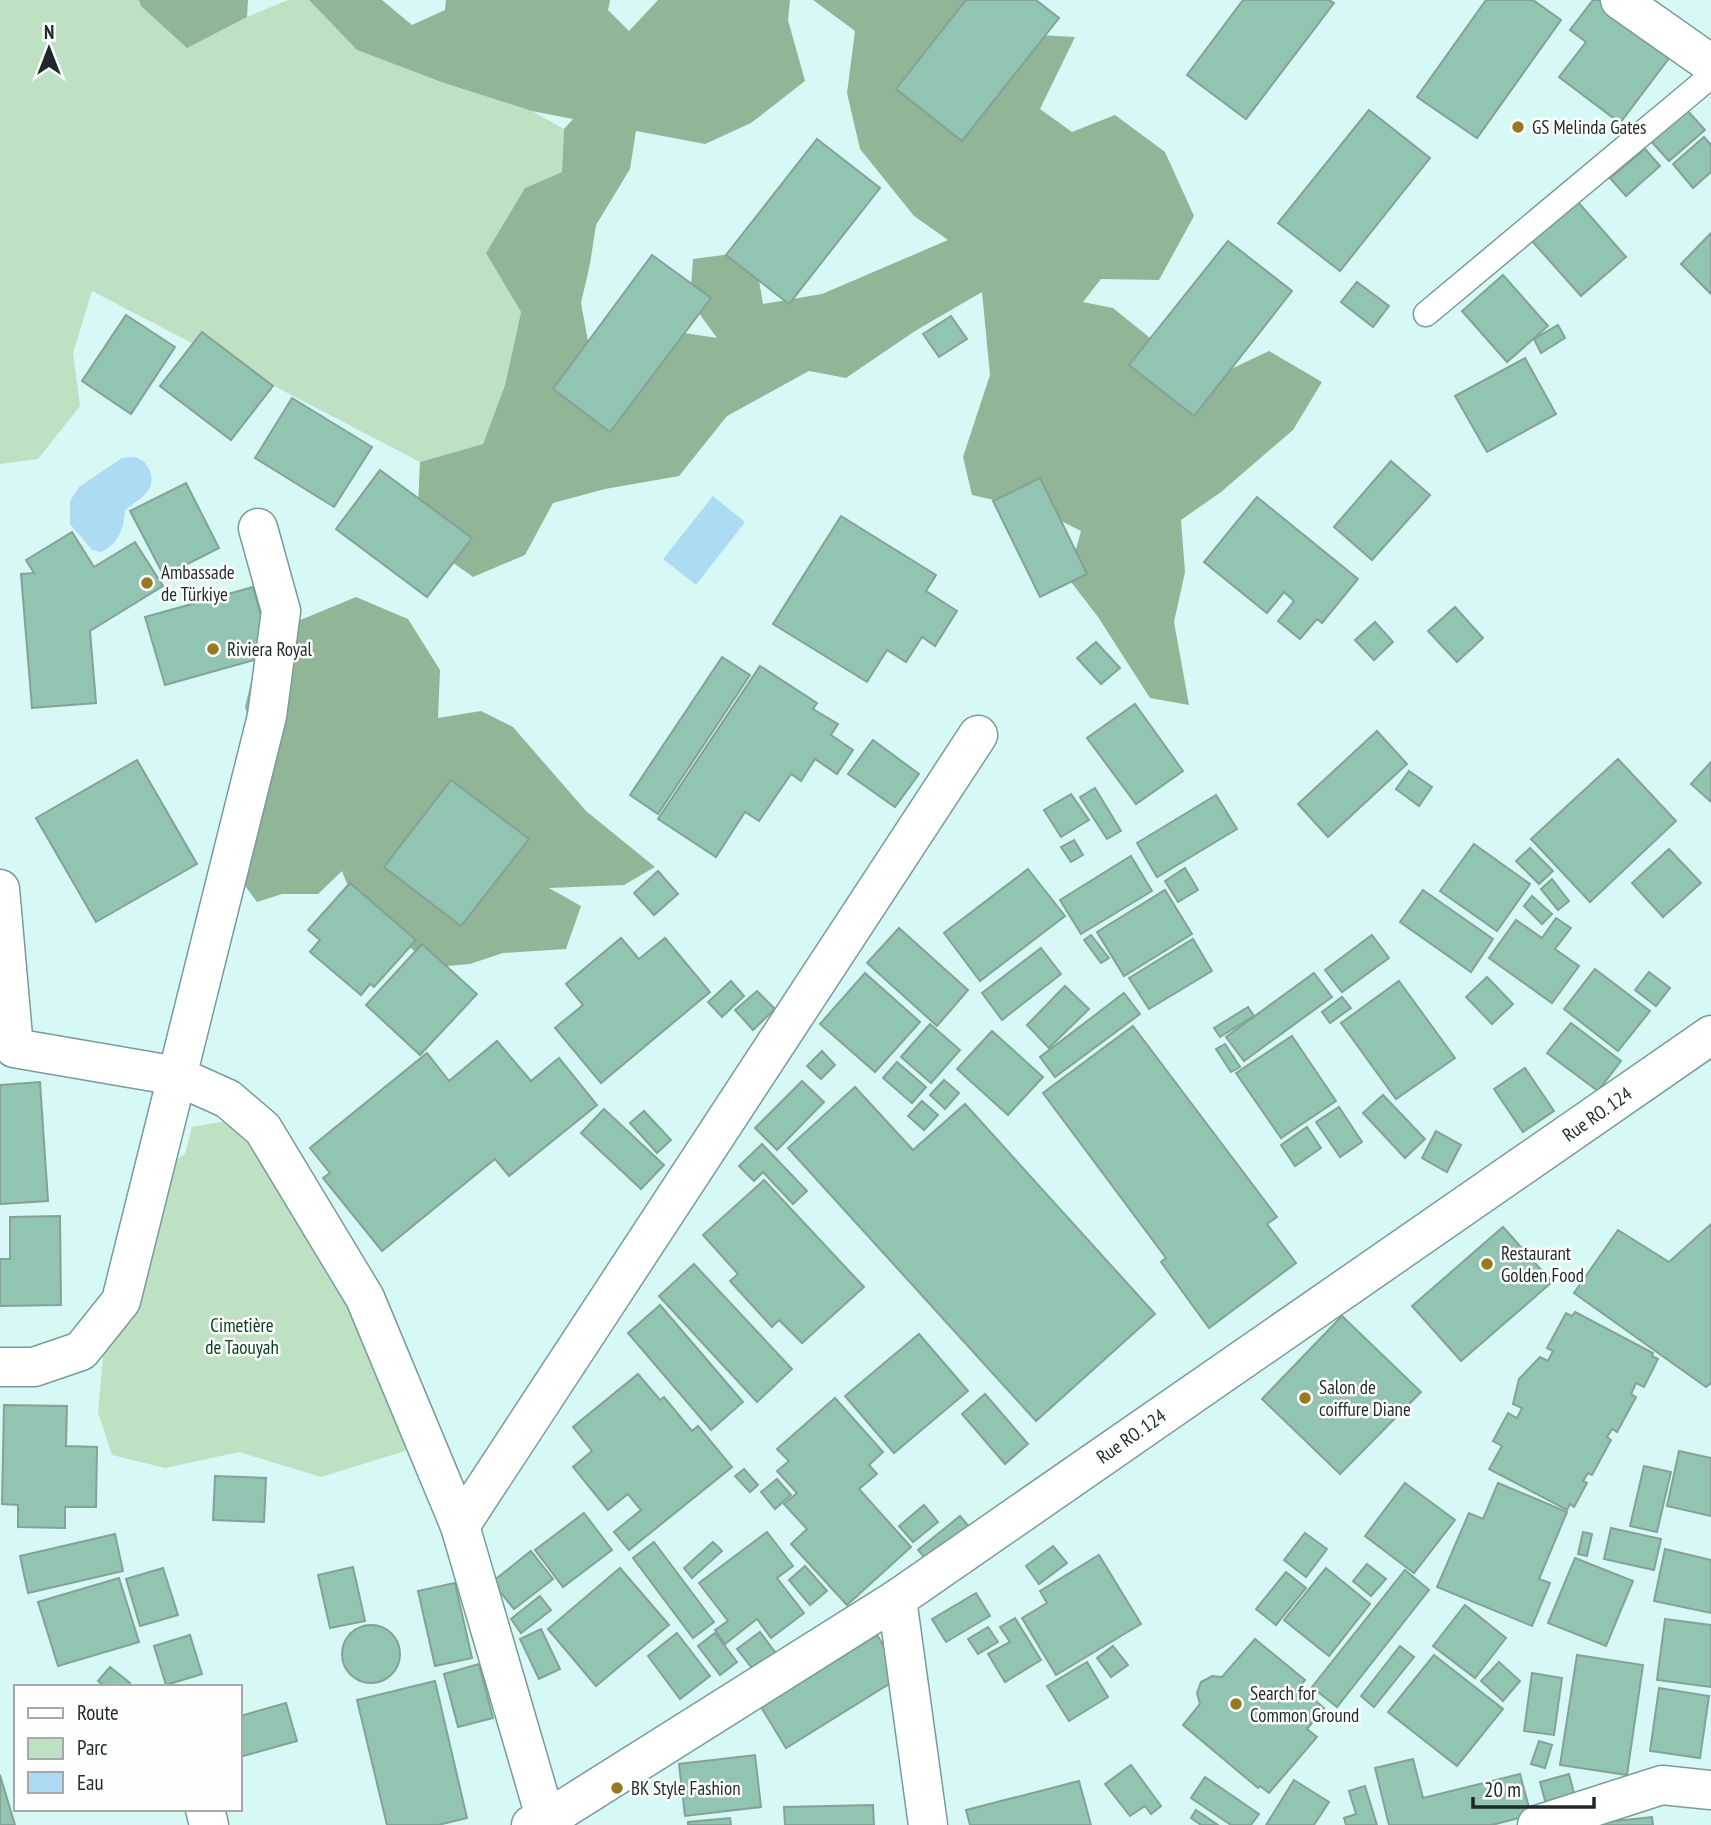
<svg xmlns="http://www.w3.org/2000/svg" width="1711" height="1825" font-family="'PT Sans Narrow',sans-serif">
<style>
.green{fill:#bee1c3}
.forest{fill:#90b597}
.water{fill:#acdbf3}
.building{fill:#91c4b1;stroke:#84a296;stroke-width:2}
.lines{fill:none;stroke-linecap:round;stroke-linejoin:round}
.service-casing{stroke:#7a9b98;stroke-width:27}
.minor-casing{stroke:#7a9b98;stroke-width:41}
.tertiary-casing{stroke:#7a9b98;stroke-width:41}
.service{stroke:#fff;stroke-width:24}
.minor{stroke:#fff;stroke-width:38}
.tertiary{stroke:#fff;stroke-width:38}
.poi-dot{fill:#977922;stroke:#fefefe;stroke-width:2.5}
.labels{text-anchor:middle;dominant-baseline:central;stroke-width:5;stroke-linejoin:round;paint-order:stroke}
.poi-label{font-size:19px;fill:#1d2a29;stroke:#fefefe;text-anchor:start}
.street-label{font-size:19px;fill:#1d2a29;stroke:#fefefe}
.park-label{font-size:19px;fill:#003f18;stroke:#fefefe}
</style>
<rect width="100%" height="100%" fill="#d6f9f6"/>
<g class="green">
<path d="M0 0H139L141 6 247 17 288 0H309L357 50 444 83 532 111 564 129 562 172 525 188 486 253 521 312 505 385 483 444 420 462 92 291 73 353 80 406 38 459 0 464Z"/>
<path d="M231 1120 262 1155 359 1307 418 1447 321 1477 239 1452 165 1468 112 1455 98 1412 104 1347 163 1168 185 1154 192 1127Z"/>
</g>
<g class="forest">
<path d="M139 0H248L247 17 187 48 141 6Z"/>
<path d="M309 0H382L412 25 445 10 446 0H610L608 10 629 31 658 0H790L788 20 805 81 751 123 705 144 636 131 630 169 596 225 590 264 581 303 592 363 652 328 717 338 690 301 693 259 754 251 763 304 822 294 948 240 914 216 860 149 847 93 855 31 813 0H968L1000 33 1075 37 1040 109 1072 132 1115 115 1165 152 1194 216 1159 280 1101 279 1083 302 1113 308 1165 350 1187 390 1269 351 1322 382 1293 430 1221 492 1181 520 1185 572 1174 622 1189 705 1150 698 1098 617 1068 578 1081 531 1041 511 972 495 963 457 990 375 982 292 915 331 846 378 809 371 727 416 679 476 605 489 553 503 525 555 473 577 421 540 417 525 420 462 483 444 505 385 521 312 486 253 525 188 562 172 564 129 573 119 532 111 444 83 357 50Z"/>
<path d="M356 597 408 619 440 670 438 718 481 711 513 727 586 811 655 867 624 885 549 888 581 906 566 949 503 953 470 964 436 967 356 907 342 871 318 894H282L257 902 227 861 253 735 245 707 254 670 298 621Z"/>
</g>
<g class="water">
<path d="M134 457C143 460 146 462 150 471 157 491 139 499 125 510 124 529 119 542 102 552L92 550 70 524V501L79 487 122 458Z"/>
<path d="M713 496 745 522 696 585 663 559Z"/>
</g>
<g class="building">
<path d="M966 0H1036L1059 18 962 141 896 89Z"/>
<path d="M1243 0H1329L1334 3 1246 119 1187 75Z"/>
<path d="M1486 0H1533L1561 20 1477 138 1417 97Z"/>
<path d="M1593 0H1601L1670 57 1620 123 1559 77 1586 42 1570 30Z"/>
<path d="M1686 109 1705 130 1669 161 1650 140Z"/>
<path d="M1369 110 1430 158 1340 271 1278 223Z"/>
<path d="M1704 137 1711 145V172L1693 188 1673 164Z"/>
<path d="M817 139 880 188 789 304 726 255Z"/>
<path d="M1645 149 1660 166 1626 196 1610 178Z"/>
<path d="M1578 202 1626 257 1581 296 1532 241Z"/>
<path d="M1711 233V294L1681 264Z"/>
<path d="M1228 241 1292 291 1194 416 1129 365Z"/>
<path d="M652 255 711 298 610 432 553 389Z"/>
<path d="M1503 275 1548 326 1507 362 1462 311Z"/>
<path d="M1357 282 1389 306 1373 327 1341 302Z"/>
<path d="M126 315 175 347 131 414 82 381Z"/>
<path d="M951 316 967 339 939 357 923 334Z"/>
<path d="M1558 325 1565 338 1541 353 1534 339Z"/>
<path d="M202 332 273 386 231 440 160 386Z"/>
<path d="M1525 358 1556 414 1487 452 1455 396Z"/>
<path d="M292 398 372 447 334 507 255 458Z"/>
<path d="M1391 461 1430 495 1372 560 1334 527Z"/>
<path d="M380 470 472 538 427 597 336 529Z"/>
<path d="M1040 478 1087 574 1040 597 993 501Z"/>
<path d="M186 483 219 548 164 576 130 511Z"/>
<path d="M1257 497 1358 579 1322 623 1317 619 1300 639 1278 621 1294 601 1284 592 1267 613 1204 562Z"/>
<path d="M841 516 936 575 926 591 957 611 935 646 922 637 906 662 887 650 867 682 773 624Z"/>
<path d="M72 532 94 567 135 542 163 586 90 631 96 703 32 708 21 574 34 573 26 560Z"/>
<path d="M253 587 272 655 165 685 145 617Z"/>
<path d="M1455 607 1483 638 1457 662 1428 631Z"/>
<path d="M1375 622 1393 642 1374 660 1355 640Z"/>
<path d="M1096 642 1120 668 1101 684 1077 658Z"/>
<path d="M722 657 750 675 658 814 630 795Z"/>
<path d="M760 666 817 703 813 709 838 724 831 735 853 750 837 774 815 759 801 781 791 774 759 821 745 812 716 857 658 819Z"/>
<path d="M1135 704 1183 771 1136 804 1087 738Z"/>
<path d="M1377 731 1407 764 1328 837 1298 804Z"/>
<path d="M873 740 919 774 895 807 848 774Z"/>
<path d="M1618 759 1676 821 1590 902 1531 839Z"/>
<path d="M137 760 197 864 96 922 36 818Z"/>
<path d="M1711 762V802L1691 784Z"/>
<path d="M1409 771 1432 787 1419 806 1396 789Z"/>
<path d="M451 780 529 839 461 926 384 867Z"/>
<path d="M1095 788 1121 831 1107 839 1080 797Z"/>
<path d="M1071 794 1089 820 1061 837 1044 810Z"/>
<path d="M1216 795 1237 829 1157 877 1137 843Z"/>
<path d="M1074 840 1083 855 1071 862 1061 847Z"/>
<path d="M1474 844 1530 884 1497 931 1440 891Z"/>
<path d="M1530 848 1553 871 1539 884 1516 861Z"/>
<path d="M1669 849 1701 883 1663 917 1632 883Z"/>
<path d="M1131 856 1152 891 1081 934 1060 900Z"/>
<path d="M1185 868 1198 890 1178 902 1165 881Z"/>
<path d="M1028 869 1065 916 980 981 944 933Z"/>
<path d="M658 871 678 894 654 915 634 893Z"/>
<path d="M1552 879 1569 901 1558 910 1541 889Z"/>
<path d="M350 883 416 940 374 987 370 984 361 995 310 952 320 940 308 930Z"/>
<path d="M1165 890 1192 934 1124 976 1097 932Z"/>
<path d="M1423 890 1493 939 1471 972 1400 922Z"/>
<path d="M1532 896 1552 914 1542 924 1524 906Z"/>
<path d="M1556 918 1571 928 1555 949 1579 966 1552 1003 1489 958 1516 920 1542 938Z"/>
<path d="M899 928 968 990 937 1026 867 963Z"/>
<path d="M1091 935 1109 958 1101 963 1084 940Z"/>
<path d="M1372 935 1389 958 1342 992 1325 970Z"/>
<path d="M621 938 639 959 665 938 710 992 601 1083 555 1028 583 1005 566 984Z"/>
<path d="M1193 939 1212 971 1149 1009 1129 978Z"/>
<path d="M422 944 477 994 420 1055 366 1005Z"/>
<path d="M1041 948 1061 974 1002 1020 982 993Z"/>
<path d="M1595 969 1650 1011 1618 1051 1564 1009Z"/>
<path d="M1649 972 1670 988 1656 1006 1635 990Z"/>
<path d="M865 973 920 1022 875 1072 820 1024Z"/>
<path d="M1314 973 1332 997 1244 1061 1226 1037Z"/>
<path d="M1487 977 1513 1004 1492 1024 1466 997Z"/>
<path d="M731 981 744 996 722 1017 708 1002Z"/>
<path d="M1399 981 1455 1058 1396 1099 1341 1023Z"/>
<path d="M1065 986 1089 1009 1049 1048 1027 1025Z"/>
<path d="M757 991 775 1009 753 1030 735 1010Z"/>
<path d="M1124 993 1140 1014 1055 1077 1040 1057Z"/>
<path d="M1342 997 1351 1008 1330 1023 1322 1012Z"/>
<path d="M1248 1007 1254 1016 1220 1037 1214 1028Z"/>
<path d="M1571 1023 1621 1061 1598 1091 1547 1053Z"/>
<path d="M930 1024 960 1050 931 1083 901 1057Z"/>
<path d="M1133 1026 1277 1217 1267 1224 1296 1263 1209 1328 1161 1262 1166 1258 1043 1093Z"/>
<path d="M992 1031 1043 1077 1008 1115 957 1069Z"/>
<path d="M1292 1036 1336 1101 1281 1138 1236 1073Z"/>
<path d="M497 1041 531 1081 559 1058 597 1105 509 1176 495 1159 382 1251 323 1178 330 1173 310 1148 427 1053 449 1081Z"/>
<path d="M1225 1044 1240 1067 1231 1072 1216 1049Z"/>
<path d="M822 1051 835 1065 821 1079 807 1066Z"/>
<path d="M897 1062 926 1087 912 1103 883 1078Z"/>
<path d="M1525 1068 1554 1111 1523 1132 1494 1089Z"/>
<path d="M944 1080 959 1093 945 1109 930 1095Z"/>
<path d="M802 1081 824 1102 777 1150 755 1128Z"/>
<path d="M40 1082 48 1201 0 1204V1085Z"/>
<path d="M855 1087 913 1150 965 1104 1155 1314 1036 1421 788 1148Z"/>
<path d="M1383 1095 1425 1139 1405 1158 1363 1113Z"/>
<path d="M922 1101 938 1115 924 1130 908 1116Z"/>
<path d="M1339 1107 1362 1142 1340 1157 1316 1122Z"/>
<path d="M604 1109 664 1165 641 1189 581 1133Z"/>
<path d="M644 1111 671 1140 657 1153 630 1123Z"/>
<path d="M1307 1127 1321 1148 1295 1166 1281 1145Z"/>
<path d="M1436 1131 1461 1145 1447 1172 1422 1158Z"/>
<path d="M762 1144 807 1191 793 1204 763 1172 754 1181 739 1166Z"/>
<path d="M764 1180 864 1287 802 1343 779 1320 772 1327 730 1281 738 1274 703 1235Z"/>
<path d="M60 1216 61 1305 0 1306V1259H10V1217Z"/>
<path d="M1711 1224V1383L1706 1387 1574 1293 1618 1230 1669 1262Z"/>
<path d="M1503 1227 1552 1282 1461 1361 1412 1306Z"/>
<path d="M694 1264 792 1369 757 1402 659 1296Z"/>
<path d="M660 1305 743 1402 711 1430 628 1333Z"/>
<path d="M1575 1312 1653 1353 1652 1356 1658 1359 1644 1387 1636 1383 1631 1394 1636 1397 1617 1432 1612 1429 1607 1437 1611 1440 1592 1475 1588 1473 1583 1481 1587 1483 1574 1507 1570 1504 1567 1510 1489 1469 1502 1446 1493 1441 1508 1413 1517 1418 1522 1408 1513 1404 1519 1379 1540 1357 1548 1361 1553 1351 1547 1348 1566 1313 1572 1316Z"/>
<path d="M1342 1316 1421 1392 1340 1474 1262 1399Z"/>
<path d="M919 1334 968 1391 894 1453 845 1396Z"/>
<path d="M638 1374 660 1400 664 1397 692 1431 698 1426 732 1467 629 1550 614 1532 641 1510 628 1494 608 1510 573 1467 592 1451 573 1427Z"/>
<path d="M985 1394 1028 1444 1005 1464 962 1414Z"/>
<path d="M835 1398 883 1452 869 1465 877 1474 859 1489 911 1547 847 1605 791 1544 807 1529 784 1504 797 1493 777 1471 789 1461 777 1449Z"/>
<path d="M4 1405 67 1406 66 1446 97 1447 96 1507H65V1528L18 1527V1505L2 1504Z"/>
<path d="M1679 1451 1711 1458V1516L1667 1506Z"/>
<path d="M1644 1466 1671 1472 1657 1532 1630 1526Z"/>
<path d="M744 1469 758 1485 750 1492 735 1476Z"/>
<path d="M215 1476 266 1478 264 1522 213 1520Z"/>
<path d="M777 1479 791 1495 775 1509 761 1492Z"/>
<path d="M1405 1483 1455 1520 1414 1573 1365 1536Z"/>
<path d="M1498 1483 1567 1512 1539 1579 1550 1583 1532 1626 1437 1587 1469 1513 1483 1519Z"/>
<path d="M924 1505 938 1522 913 1542 899 1526Z"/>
<path d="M584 1513 612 1550 563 1587 535 1550Z"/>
<path d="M960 1516 971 1529 930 1564 918 1550Z"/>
<path d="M1611 1528 1661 1539 1654 1570 1604 1559Z"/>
<path d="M767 1532 793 1566 777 1578 804 1613 771 1638 757 1619 725 1644 715 1630 728 1621 699 1583Z"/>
<path d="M1583 1532 1592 1534 1587 1556 1578 1554Z"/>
<path d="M1305 1533 1327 1549 1306 1577 1284 1560Z"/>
<path d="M115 1534 123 1571 28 1593 20 1556Z"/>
<path d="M654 1542 714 1622 693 1638 633 1558Z"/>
<path d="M713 1542 722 1551 692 1578 684 1568Z"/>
<path d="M1053 1546 1067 1563 1039 1584 1026 1566Z"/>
<path d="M1665 1549 1711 1560V1613L1654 1601Z"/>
<path d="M531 1551 553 1579 514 1609 492 1582Z"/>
<path d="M1099 1555 1141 1624 1056 1675 1022 1618 1047 1603 1040 1591Z"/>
<path d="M1575 1558 1633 1581 1606 1646 1548 1623Z"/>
<path d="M1367 1564 1386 1579 1371 1596 1353 1581Z"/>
<path d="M805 1566 827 1591 810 1605 789 1580Z"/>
<path d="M353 1567 365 1621 330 1628 318 1575Z"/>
<path d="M163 1568 178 1615 140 1626 126 1579Z"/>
<path d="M620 1568 669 1625 596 1686 548 1629Z"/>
<path d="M1326 1568 1370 1604 1329 1656 1284 1620Z"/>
<path d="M1405 1570 1429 1590 1337 1707 1312 1687Z"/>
<path d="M1286 1572 1306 1588 1276 1625 1256 1609Z"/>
<path d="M119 1578 139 1642 58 1666 38 1602Z"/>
<path d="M455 1583 472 1658 435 1666 418 1591Z"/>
<path d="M976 1593 990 1616 946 1642 932 1619Z"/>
<path d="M540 1596 551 1610 521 1633 511 1619Z"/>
<path d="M1465 1605 1506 1638 1475 1678 1433 1646Z"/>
<path d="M1015 1618 1041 1660 1005 1682 988 1654 1010 1642 1000 1627Z"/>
<path d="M1665 1619 1711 1625V1687L1657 1680Z"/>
<circle cx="371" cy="1654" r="29"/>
<path d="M988 1627 998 1642 978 1654 968 1639Z"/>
<path d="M541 1629 560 1669 539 1679 520 1639Z"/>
<path d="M760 1632 778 1656 755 1672 737 1649Z"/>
<path d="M677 1633 710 1676 680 1699 648 1656Z"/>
<path d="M715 1633 737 1662 720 1675 698 1646Z"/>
<path d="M190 1635 202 1674 166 1685 154 1646Z"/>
<path d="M877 1635 902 1676 786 1748 761 1707Z"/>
<path d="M1255 1639 1305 1680 1300 1687 1324 1708 1307 1729 1317 1737 1269 1793 1260 1786 1258 1788 1183 1725 1200 1704 1197 1693 1201 1682 1212 1676 1222 1677Z"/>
<path d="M1113 1646 1128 1665 1111 1677 1097 1658Z"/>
<path d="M1400 1646 1414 1657 1374 1707 1361 1696Z"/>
<path d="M1434 1655 1503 1709 1457 1766 1388 1712Z"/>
<path d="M1577 1655 1643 1665 1627 1775 1560 1765Z"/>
<path d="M1087 1662 1108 1697 1069 1721 1047 1686Z"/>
<path d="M1499 1662 1520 1681 1503 1701 1481 1681Z"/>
<path d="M479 1664 493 1718 458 1727 444 1674Z"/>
<path d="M110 1667 130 1683 127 1687H105L98 1681Z"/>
<path d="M1532 1673 1562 1678 1554 1735 1524 1731Z"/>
<path d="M435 1681 467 1818 438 1825H387L357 1700Z"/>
<path d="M1659 1688 1709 1696 1700 1758 1650 1751Z"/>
<path d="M286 1703 297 1741 240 1757V1716Z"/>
<path d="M1539 1741 1552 1745 1545 1768 1531 1764Z"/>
<path d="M755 1755 761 1807 685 1816 679 1764Z"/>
<path d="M1413 1759 1423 1798 1520 1774 1531 1815 1492 1825H1389L1375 1768Z"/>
<path d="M1131 1765 1161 1806 1151 1814 1145 1806 1130 1816 1105 1784Z"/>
<path d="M1569 1774 1575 1797 1546 1804 1540 1782Z"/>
<path d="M0 1775 15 1825H0Z"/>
<path d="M1205 1777 1259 1814 1251 1825H1231L1191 1798Z"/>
<path d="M1294 1780 1329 1802 1314 1825H1266Z"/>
<path d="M1079 1781 1091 1825H970L966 1810Z"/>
<path d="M1365 1786 1377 1825H1346L1344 1818 1356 1814 1349 1791Z"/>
<path d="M873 1805 874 1825H785L784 1807Z"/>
<path d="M1196 1810 1218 1825H1201L1191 1818Z"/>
<path d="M1652 1817 1653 1825H1577Z"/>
<path d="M730 1818 731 1825H688V1822Z"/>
</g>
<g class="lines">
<defs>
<path id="service" d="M1426 314 1711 76"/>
<g id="minor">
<path d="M1620 0 1711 64"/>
<path d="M0 889 14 1048 177 1076 228 1099 263 1129 365 1298 460 1526 546 1820 531 1825"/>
<path d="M0 1367H34L81 1351 121 1301 267 716 281 611 258 528"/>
<path d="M460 1526 978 735"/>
<path d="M897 1599 928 1825"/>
<path d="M205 1809 209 1825"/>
<path d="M1537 1825 1662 1785 1711 1790"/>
</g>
<path id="tertiary" d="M543 1825 546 1820 897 1599 1711 1035"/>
</defs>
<use href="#service" class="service-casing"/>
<use href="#minor" class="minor-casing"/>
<use href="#tertiary" class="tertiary-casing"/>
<use href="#service" class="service"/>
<use href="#minor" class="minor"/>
<use href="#tertiary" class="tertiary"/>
</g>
<g class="poi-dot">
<circle cx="1518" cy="127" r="7"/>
<circle cx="147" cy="583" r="7"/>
<circle cx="213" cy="649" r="7"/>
<circle cx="1487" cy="1264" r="7"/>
<circle cx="1305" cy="1398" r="7"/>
<circle cx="1236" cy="1704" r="7"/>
<circle cx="617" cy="1788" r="7"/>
</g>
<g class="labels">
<g class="poi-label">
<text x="1532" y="127">GS Melinda Gates</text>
<text x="161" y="572">Ambassade<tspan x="161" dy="22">de Türkiye</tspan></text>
<text x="227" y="649">Riviera Royal</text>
<text x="1501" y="1253">Restaurant<tspan x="1501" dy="22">Golden Food</tspan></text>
<text x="1319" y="1387">Salon de<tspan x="1319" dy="22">coiffure Diane</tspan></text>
<text x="1250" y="1693">Search for<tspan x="1250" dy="22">Common Ground</tspan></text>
<text x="631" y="1788">BK Style Fashion</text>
</g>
<g class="street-label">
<text transform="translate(1597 1114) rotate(-35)">Rue RO. 124</text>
<text transform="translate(1131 1436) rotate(-35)">Rue RO. 124</text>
</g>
<g class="park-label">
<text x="242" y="1325">Cimetière<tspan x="242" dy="22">de Taouyah</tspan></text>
</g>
</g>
<rect x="14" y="1685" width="228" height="126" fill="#fefefe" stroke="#a4a9a9" stroke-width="2"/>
<rect x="28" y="1708" width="35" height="10" fill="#ffffff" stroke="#a4a9a9" stroke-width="2"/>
<text x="77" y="1720" font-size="21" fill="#1d2a29">Route</text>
<rect x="28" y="1738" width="35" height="21" fill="#bee1c3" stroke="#a4a9a9" stroke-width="2"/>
<text x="77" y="1755" font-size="21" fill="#1d2a29">Parc</text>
<rect x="28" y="1772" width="35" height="21" fill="#acdbf3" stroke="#a4a9a9" stroke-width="2"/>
<text x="77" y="1790" font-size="21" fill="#1d2a29">Eau</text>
<g transform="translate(49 49)" stroke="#fefefe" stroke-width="5" paint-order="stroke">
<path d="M0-5L12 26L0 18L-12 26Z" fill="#1d2a29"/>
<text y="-10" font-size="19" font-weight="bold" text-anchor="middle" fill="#1d2a29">N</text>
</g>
<path d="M1473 1797v10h121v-10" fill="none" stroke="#1d2a29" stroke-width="3.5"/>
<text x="1484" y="1797" font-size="21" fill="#1d2a29" stroke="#fefefe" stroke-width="5" paint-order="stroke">20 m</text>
</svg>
